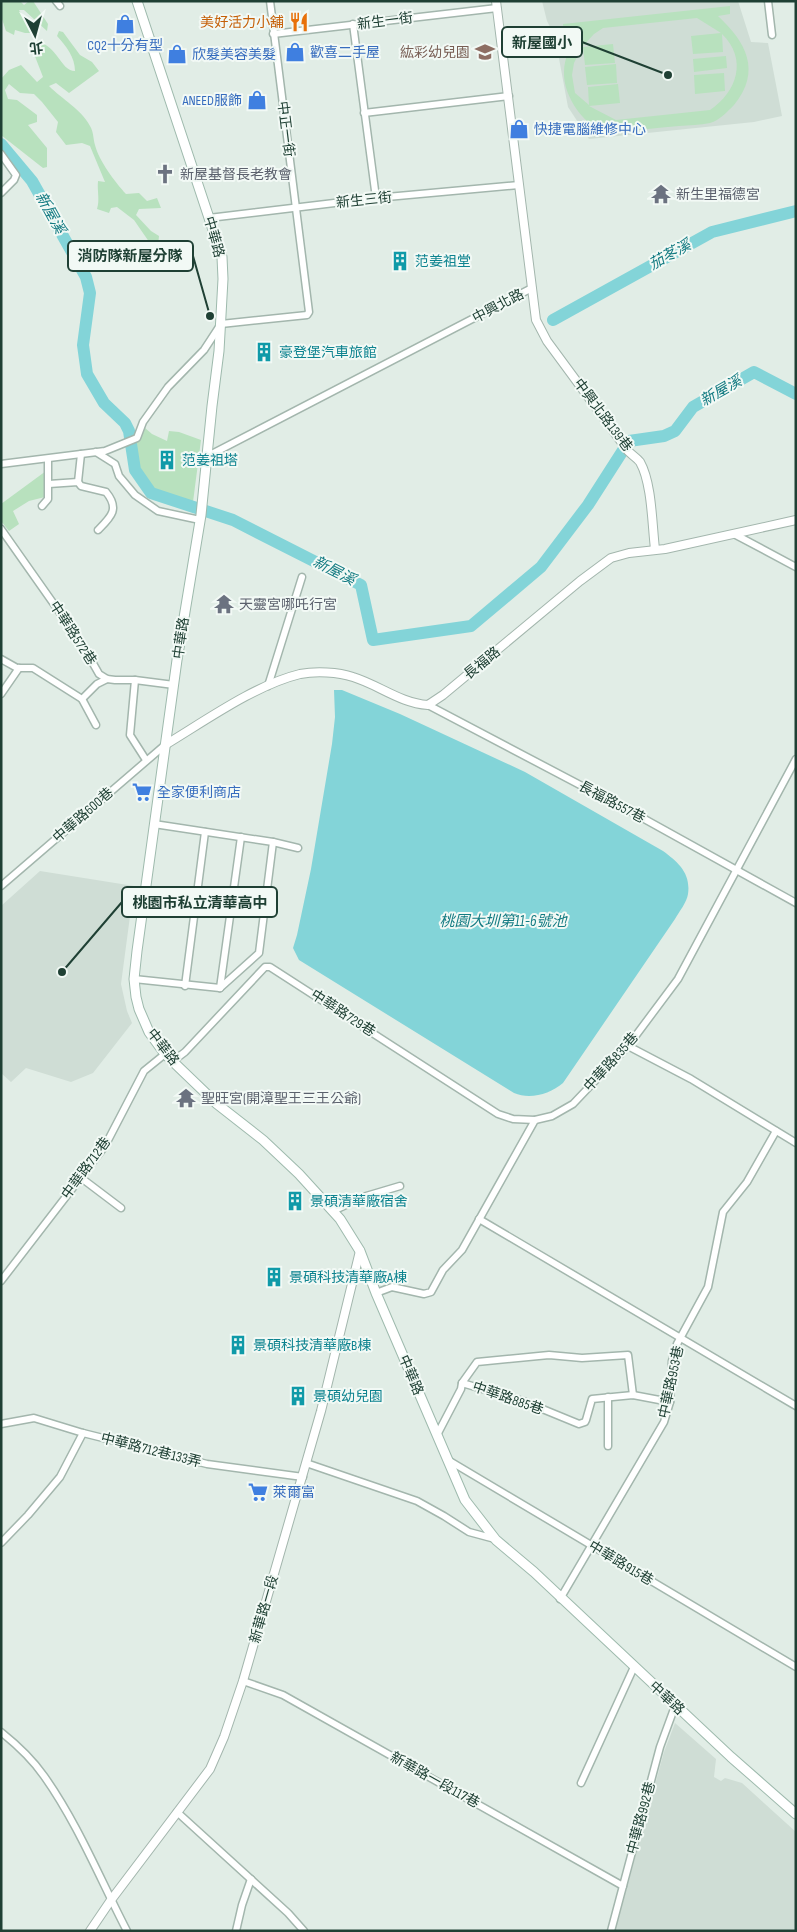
<svg xmlns="http://www.w3.org/2000/svg" width="797" height="1932" font-family="'Sofia Sans Condensed','Noto Sans TC',sans-serif">
<style>
.built{fill:#cfddd5}
.green{fill:#b8e1be;fill-rule:evenodd}
.water{fill:#83d4d8}
.lines{fill:none;stroke-linecap:round;stroke-linejoin:round}
.river{stroke:#83d4d8;stroke-width:12}
.minor-casing{stroke:#a3b6ad;stroke-width:9}
.tertiary-casing{stroke:#a3b6ad;stroke-width:10}
.secondary-casing{stroke:#9ebaad;stroke-width:11}
.minor{stroke:#fff;stroke-width:6}
.tertiary{stroke:#fff;stroke-width:8}
.secondary{stroke:#fff;stroke-width:9}
.labels{text-anchor:middle;dominant-baseline:central;stroke-width:4;stroke-linejoin:round;paint-order:stroke}
.street-label{font-size:14px;fill:#1f4034;stroke:#f2f9f5}
.food-label{font-size:14px;fill:#c56008;stroke:#f2f9f5;text-anchor:end}
.shop-label{font-size:14px;fill:#366cbe;stroke:#f2f9f5;text-anchor:start}
.education-label{font-size:14px;fill:#785e54;stroke:#f2f9f5;text-anchor:end}
.worship-label{font-size:14px;fill:#5b616d;stroke:#f2f9f5;text-anchor:start}
.culture-label{font-size:14px;fill:#0d838f;stroke:#f2f9f5;text-anchor:start}
.water-label{font-size:15px;font-style:italic;fill:#137b82;stroke:#f2f9f5}
.leader{fill:none;stroke:#1f4034;stroke-width:2}
.callout-dot{fill:#1f4034;stroke:#f2f9f5;stroke-width:2}
.callout{fill:#f2f9f5;stroke:#1f4034;stroke-width:2}
.callout-label{font-size:15px;text-anchor:middle;font-weight:bold;fill:#1f4034}
</style>
<rect width="100%" height="100%" fill="#e1ede6"/>
<g class="built">
<path d="M542 1H738L751 42 768 43 782 116 754 122 589 139 568 107 555 37 547 21Z"/>
<path d="M40 871 134 886 121 984 127 1011 132 1023 93 1073 71 1082 26 1068 11 1082 1 1073V906Z"/>
<path d="M675 1723 716 1759 714 1777 721 1781 725 1778 742 1783 796 1832V1931H615L664 1752Z"/>
</g>
<g class="green">
<path d="M1 1H20L24 5 29 1H33L48 24 47 31 24 10H19L33 33H25L15 30 14 35 6 31 1 16Z"/>
<path d="M730 6V14L718 16C746 42 762 71 734 105 727 112 720 120 710 123 700 125 689 125 679 126 657 128 634 130 611 133 586 130 563 97 564 72 564 57 572 44 579 32L564 33 563 24ZM697 18 721 33 691 36 693 54 723 52 722 34C748 59 737 92 710 110L616 120 589 106 620 103 618 84 588 87 589 105 575 93 572 75 574 63 582 47 594 34 603 28Z"/>
<path d="M59 31 63 32 80 55 92 62 99 71 69 93 56 83 49 86C62 99 82 110 90 126 94 133 93 139 95 145 99 161 115 182 126 194L139 193 147 201 157 198 161 208 139 209 136 215 151 231 159 236 158 245 154 249 134 220 117 207 111 208 109 213 97 209C100 200 97 191 98 181L105 182 90 146 82 143 66 145 56 132 58 122 42 102 34 94 20 93 9 84 5 90 8 99 17 100 37 115V122L28 125 47 148V167L43 168 1 135V79L9 70 21 65 37 82 43 77 29 41C57 39 59 71 75 71 75 57 66 46 57 36Z"/>
<path d="M613 44 615 63 585 65 583 47Z"/>
<path d="M726 56 727 68 694 72 693 59Z"/>
<path d="M616 64 617 83 587 85 585 67Z"/>
<path d="M724 73 725 91 695 94 694 75Z"/>
<path d="M145 428 152 434 167 441 169 431 179 432 201 440 193 502C154 493 135 489 134 443L142 436Z"/>
<path d="M46 471 45 497 29 501 13 511 19 524 9 531 1 521V504Z"/>
</g>
<path class="water" d="M334 690H342L400 714 525 772 663 851C678 862 691 873 688 894 687 902 679 912 675 919L563 1083C550 1094 530 1100 514 1093L299 960 293 948 297 935 311 869 332 744 335 717Z"/>
<g class="lines">
<g class="river">
<path d="M1 144 32 181 86 277 90 293 83 345 87 374 104 403 125 423 129 431 135 470 151 493 233 520 361 585 373 640 471 626 541 567 588 505 629 441 664 436 675 431 693 407 754 372 796 394"/>
<path d="M553 320 712 232 796 211"/>
</g>
<defs>
<g id="minor">
<path d="M56 1 60 6"/>
<path d="M768 1 772 35"/>
<path d="M353 24 376 198"/>
<path d="M273 34 497 8"/>
<path d="M364 113 509 96"/>
<path d="M1 154 16 175 14 180 1 193"/>
<path d="M209 218 376 198 519 185"/>
<path d="M96 452 115 464 119 476 135 495 158 511 200 520"/>
<path d="M206 457 532 288"/>
<path d="M1 464 105 451 137 438 143 422 168 387 204 350 221 324 307 315 309 312 270 1"/>
<path d="M78 482 81 454"/>
<path d="M49 484 78 482 81 486 106 492C120 509 111 517 98 530"/>
<path d="M42 506 48 499V459"/>
<path d="M1 529 82 644 99 674 107 679 115 680H135L174 685"/>
<path d="M734 534 796 567"/>
<path d="M1 659 17 668H33L82 699 97 684 107 679"/>
<path d="M135 680 130 735 146 760"/>
<path d="M268 686 302 577"/>
<path d="M1 694 19 668"/>
<path d="M82 699 96 725"/>
<path d="M428 705 639 816 796 903"/>
<path d="M154 824 273 842 298 848"/>
<path d="M1 886 165 745"/>
<path d="M134 979 220 988"/>
<path d="M185 986 205 832"/>
<path d="M220 988 259 953 273 842"/>
<path d="M220 988 241 837"/>
<path d="M628 1046 691 1079 796 1143"/>
<path d="M173 1061 185 1052 265 967H270L498 1114 513 1119 535 1120"/>
<path d="M80 1177 121 1208"/>
<path d="M333 1211 363 1197 400 1186"/>
<path d="M479 1219 796 1406"/>
<path d="M1 1281 105 1146 144 1071 165 1054"/>
<path d="M376 1293 392 1287 424 1294 431 1292 443 1270 462 1250 535 1120 552 1116 573 1104 628 1046 678 979 796 759"/>
<path d="M462 1383 523 1401 579 1424 585 1422 586 1420 592 1399 633 1395 670 1402"/>
<path d="M1 1424 34 1418 83 1433 207 1464 303 1477"/>
<path d="M437 1435 461 1389 462 1383 477 1362 549 1355 582 1358 628 1355 633 1395"/>
<path d="M608 1446V1397"/>
<path d="M448 1460 796 1667"/>
<path d="M306 1463 417 1501 444 1516 469 1532 495 1539"/>
<path d="M1 1543 28 1515 60 1477 83 1433"/>
<path d="M560 1599 664 1422 670 1402 672 1361 677 1344 708 1287 723 1212 747 1182 776 1131"/>
<path d="M243 1681 283 1695 623 1886"/>
<path d="M1 1732C16 1744 33 1760 44 1776 78 1824 100 1879 127 1931"/>
<path d="M581 1783 634 1667"/>
<path d="M177 1812 288 1913 304 1931"/>
<path d="M236 1931 242 1905 251 1879"/>
<path d="M611 1931 660 1747 675 1706"/>
</g>
<g id="tertiary">
<path d="M496 1 536 320 547 341 628 451C632 455 637 458 640 462 652 483 652 524 655 549"/>
<path d="M165 745C205 721 255 685 300 674 316 671 338 672 353 677 379 685 400 703 428 705L443 695 580 581 611 558 629 553 665 549 796 520"/>
<path d="M90 1931 111 1900 210 1769 224 1737 243 1681 321 1411 360 1251"/>
</g>
<path id="secondary" d="M137 1 222 257 223 279 219 351 212 406 201 515 177 660 137 951 134 979 136 997 139 1009 149 1032 165 1054 217 1104 263 1140 299 1174 340 1219 360 1251 376 1293 465 1500 496 1540 534 1572 731 1757 796 1814"/>
</defs>
<use href="#minor" class="minor-casing"/>
<use href="#tertiary" class="tertiary-casing"/>
<use href="#secondary" class="secondary-casing"/>
<use href="#minor" class="minor"/>
<use href="#tertiary" class="tertiary"/>
<use href="#secondary" class="secondary"/>
</g>
<defs>
<symbol id="restaurant-bare" viewBox="-9 -9 18 18"><path d="M-5-6h1v4h1v-4h1v4h1v-4h1v5L-1.5 .5V6h-2V.5L-5-1ZM5-6V6H3V1.5H1.5Q1.5-4 5-6Z" fill="#e8710a" stroke="#f2f9f5" stroke-width="2.5" paint-order="stroke"/></symbol>
<symbol id="shop-bare" viewBox="-9 -9 18 18"><path d="M-5-2.5h2.3a2.7 3.5 0 0 1 5.4 0H5L5.5 6h-11ZM-1.5-2.5h3a1.5 2.3 0 0 0-3 0Z" fill="#3f7fe0" stroke="#f2f9f5" stroke-width="2.5" paint-order="stroke"/></symbol>
<symbol id="school-bare" viewBox="-9 -9 18 18"><path d="M0-5L7-2L0 1L-7-2ZM-4 1L0 2.5L4 1V4Q0 6-4 4Z" fill="#8d6e63" stroke="#f2f9f5" stroke-width="2.5" paint-order="stroke"/></symbol>
<symbol id="church-bare" viewBox="-9 -9 18 18"><path d="M-1.2-6h2.4v3.5h3.3v2.4h-3.3V6h-2.4V-.1h-3.3v-2.4h3.3Z" fill="#6b7280" stroke="#f2f9f5" stroke-width="2.5" paint-order="stroke"/></symbol>
<symbol id="temple-bare" viewBox="-9 -9 18 18"><path d="M0-6L5-2H3V0L6.5 2.5H4V6H1.5V3h-3V6H-4V2.5H-6.5L-3 0V-2H-5Z" fill="#6b7280" stroke="#f2f9f5" stroke-width="2.5" paint-order="stroke"/></symbol>
<symbol id="building-bare" viewBox="-9 -9 18 18"><path d="M-4-6H4V6H1V3H-1V6H-4ZM-2.5-4.3h1.7v1.8h-1.7ZM.8-4.3h1.7v1.8H.8ZM-2.5-1h1.7V.8h-1.7ZM.8-1h1.7V.8H.8Z" fill="#0f9aa8" stroke="#f2f9f5" stroke-width="2.5" paint-order="stroke"/></symbol>
<symbol id="supermarket-bare" viewBox="-9 -9 18 18"><path d="M-6-5.5h2.5l.6 2H6L4.5 2H-2.5L-4.4-4H-6ZM-1.5 3.2a1.3 1.3 0 1 0 .1 0ZM3 3.2a1.3 1.3 0 1 0 .1 0Z" fill="#3f7fe0" stroke="#f2f9f5" stroke-width="2.5" paint-order="stroke"/></symbol>
</defs>
<g fill-rule="evenodd">
<use href="#restaurant-bare" x="285" y="8" width="28" height="28"/>
<use href="#shop-bare" x="111" y="10" width="28" height="28"/>
<use href="#shop-bare" x="281" y="38" width="28" height="28"/>
<use href="#school-bare" x="471" y="38" width="28" height="28"/>
<use href="#shop-bare" x="163" y="40" width="28" height="28"/>
<use href="#shop-bare" x="243" y="86" width="28" height="28"/>
<use href="#shop-bare" x="505" y="115" width="28" height="28"/>
<use href="#church-bare" x="151" y="160" width="28" height="28"/>
<use href="#temple-bare" x="647" y="180" width="28" height="28"/>
<use href="#building-bare" x="386" y="247" width="28" height="28"/>
<use href="#building-bare" x="250" y="338" width="28" height="28"/>
<use href="#building-bare" x="153" y="446" width="28" height="28"/>
<use href="#temple-bare" x="210" y="590" width="28" height="28"/>
<use href="#supermarket-bare" x="128" y="778" width="28" height="28"/>
<use href="#temple-bare" x="172" y="1084" width="28" height="28"/>
<use href="#building-bare" x="281" y="1187" width="28" height="28"/>
<use href="#building-bare" x="260" y="1263" width="28" height="28"/>
<use href="#building-bare" x="224" y="1331" width="28" height="28"/>
<use href="#building-bare" x="284" y="1382" width="28" height="28"/>
<use href="#supermarket-bare" x="244" y="1478" width="28" height="28"/>
</g>
<g class="labels">
<g class="street-label">
<text transform="translate(385 21) rotate(-7)">新生一街</text>
<text transform="translate(286 129) rotate(83)">中正一街</text>
<text transform="translate(364 200) rotate(-6)">新生三街</text>
<text transform="translate(214 237) rotate(74)">中華路</text>
<text transform="translate(498 306) rotate(-28)">中興北路</text>
<text transform="translate(603 415) rotate(53)">中興北路139巷</text>
<text transform="translate(73 633) rotate(57)">中華路572巷</text>
<text transform="translate(181 638) rotate(-82)">中華路</text>
<text transform="translate(482 663) rotate(-39)">長福路</text>
<text transform="translate(612 802) rotate(28)">長福路557巷</text>
<text transform="translate(83 815) rotate(-41)">中華路600巷</text>
<text transform="translate(343 1013) rotate(33)">中華路729巷</text>
<text transform="translate(163 1047) rotate(52)">中華路</text>
<text transform="translate(611 1062) rotate(-48)">中華路835巷</text>
<text transform="translate(86 1168) rotate(-54)">中華路712巷</text>
<text transform="translate(411 1375) rotate(67)">中華路</text>
<text transform="translate(671 1382) rotate(-78)">中華路953巷</text>
<text transform="translate(508 1398) rotate(19)">中華路885巷</text>
<text transform="translate(151 1450) rotate(14)">中華路712巷133弄</text>
<text transform="translate(621 1563) rotate(31)">中華路915巷</text>
<text transform="translate(264 1609) rotate(-74)">新華路一段</text>
<text transform="translate(667 1698) rotate(43)">中華路</text>
<text transform="translate(435 1780) rotate(29)">新華路一段117巷</text>
<text transform="translate(641 1818) rotate(-75)">中華路992巷</text>
</g>
<g class="food-label">
<text x="284" y="22">美好活力小舖</text>
</g>
<g class="shop-label">
<text x="125" y="45" text-anchor="middle">CQ2十分有型</text>
<text x="310" y="52">歡喜二手屋</text>
<text x="192" y="54">欣髮美容美髮</text>
<text x="242" y="100" text-anchor="end">ANEED服飾</text>
<text x="534" y="129">快捷電腦維修中心</text>
<text x="157" y="792">全家便利商店</text>
<text x="273" y="1492">萊爾富</text>
</g>
<g class="education-label">
<text x="470" y="52">紘彩幼兒園</text>
</g>
<g class="worship-label">
<text x="180" y="174">新屋基督長老教會</text>
<text x="676" y="194">新生里福德宮</text>
<text x="239" y="604">天靈宮哪吒行宮</text>
<text x="201" y="1098">聖旺宮(開漳聖王三王公爺)</text>
</g>
<g class="culture-label">
<text x="415" y="261">范姜祖堂</text>
<text x="279" y="352">豪登堡汽車旅館</text>
<text x="182" y="460">范姜祖塔</text>
<text x="310" y="1201">景碩清華廠宿舍</text>
<text x="289" y="1277">景碩科技清華廠A棟</text>
<text x="253" y="1345">景碩科技清華廠B棟</text>
<text x="313" y="1396">景碩幼兒園</text>
</g>
<g class="water-label">
<text transform="translate(50 213) rotate(61)">新屋溪</text>
<text transform="translate(670 255) rotate(-29)">茄苳溪</text>
<text transform="translate(721 391) rotate(-30)">新屋溪</text>
<text transform="translate(334 571) rotate(27)">新屋溪</text>
<text x="503" y="921">桃園大圳第11-6號池</text>
</g>
</g>
<path class="leader" d="M668 75L582 42M210 316L193 256M62 972L122 902"/>
<g class="callout-dot">
<circle cx="668" cy="75" r="5"/>
<circle cx="210" cy="316" r="5"/>
<circle cx="62" cy="972" r="5"/>
</g>
<g class="callout">
<rect x="502" y="27" width="80" height="30" rx="5"/>
<rect x="68" y="241" width="125" height="30" rx="5"/>
<rect x="122" y="887" width="155" height="30" rx="5"/>
</g>
<g class="callout-label">
<text x="542" y="48">新屋國小</text>
<text x="130" y="261">消防隊新屋分隊</text>
<text x="200" y="908">桃園市私立清華高中</text>
</g>
<rect width="797" height="1932" fill="none" stroke="#1f4034" stroke-width="5"/>
<g transform="translate(35 35) rotate(174)" stroke="#f2f9f5" stroke-width="4" paint-order="stroke">
<path d="M0-4L9 19L0 12L-9 19Z" fill="#1f4034"/>
<text y="-8" font-size="14" font-weight="bold" text-anchor="middle" fill="#1f4034">北</text>
</g>
</svg>
